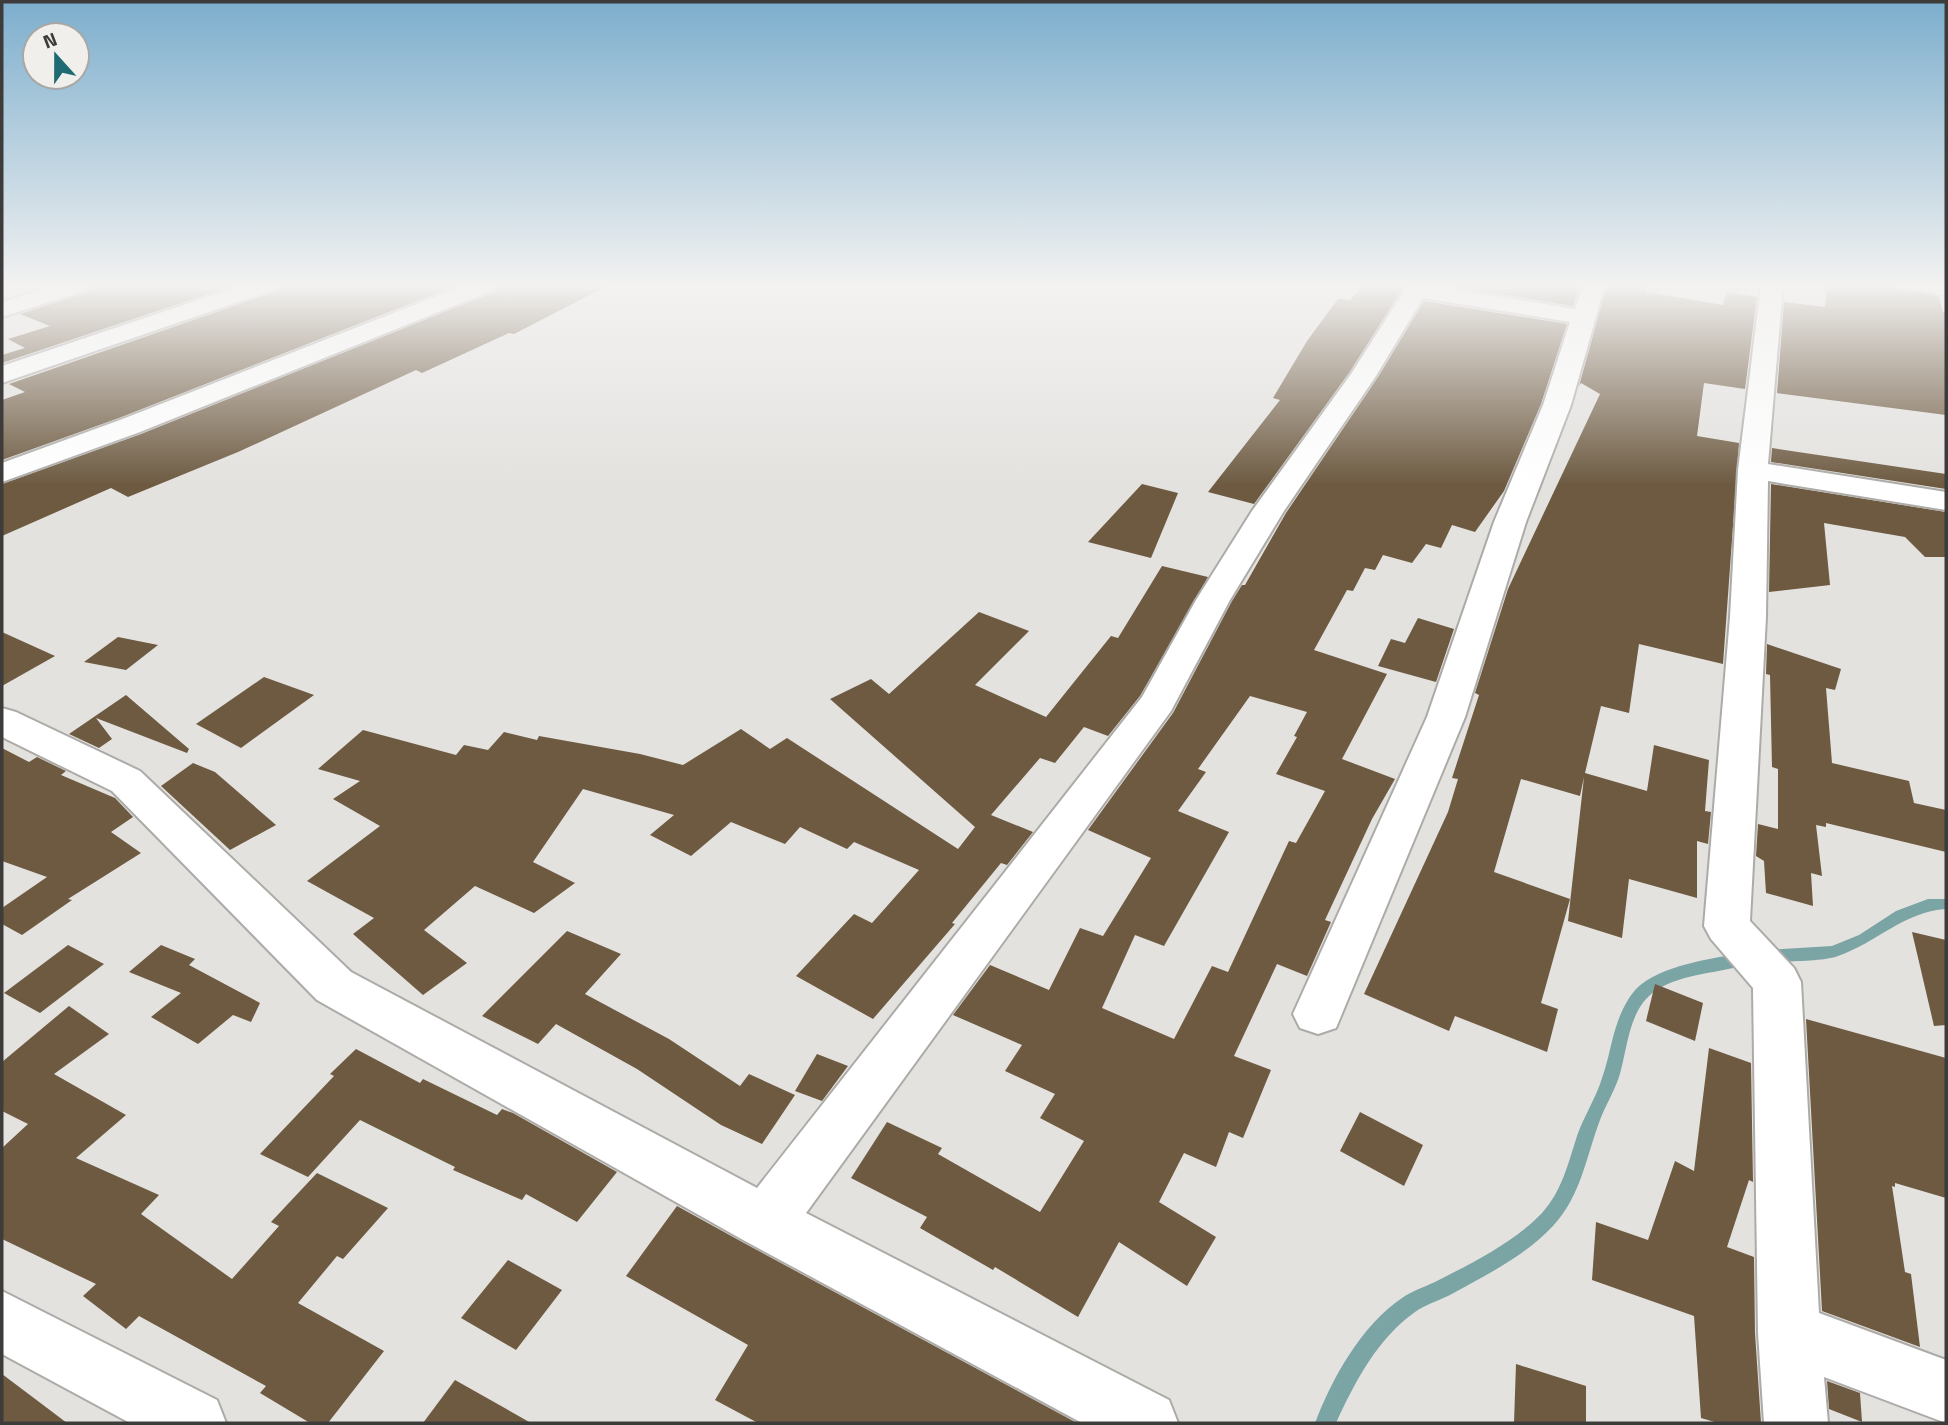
<svg xmlns="http://www.w3.org/2000/svg" width="1948" height="1425" font-family="'Titillium Web',sans-serif">
<style>
.lines{fill:none;stroke-linecap:round;stroke-linejoin:round}
.stream{fill:#7ba4a5;fill-rule:evenodd}
.building{fill:#6d5a41;fill-rule:evenodd}
.street-casing{stroke:#adaba8;stroke-width:4}
.street{fill:#fff;fill-rule:evenodd}
</style>
<rect width="100%" height="100%" fill="#e4e2df"/>
<g class="lines">
<g class="stream">
<path d="M1928 899H1946V909C1903 912 1878 942 1838 956 1821 962 1786 961 1767 962L1762 960 1759 956 1762 952 1767 950 1832 946 1859 935 1896 911Z"/>
<path d="M1746 953 1751 955 1754 959 1751 963C1720 974 1684 972 1655 991 1628 1010 1628 1048 1619 1077 1614 1092 1605 1106 1600 1120 1586 1157 1581 1196 1553 1226 1524 1257 1484 1276 1448 1296 1437 1301 1425 1305 1415 1312 1377 1339 1355 1382 1336 1423H1315C1332 1378 1361 1326 1402 1298 1412 1291 1424 1287 1435 1282 1472 1263 1513 1243 1542 1213 1562 1191 1568 1164 1577 1136 1584 1116 1596 1098 1602 1078 1609 1059 1611 1040 1618 1021 1622 1010 1628 998 1636 989 1660 965 1713 958 1746 953Z"/>
</g>
</g>
<g class="building">
<path d="M93 285H235L2 363V355L25 348 8 339 50 326 20 314 88 292Z"/>
<path d="M279 285H458L119 418 2 460V400L25 392 9 384 274 292Z"/>
<path d="M499 285H609L514 334 509 333 422 373 416 370 238 452 128 497 111 488 2 536V484L141 434 494 292Z"/>
<path d="M1364 285H1405L1349 373 1254 504 1208 492 1280 400 1273 398 1307 341 1338 299 1350 300Z"/>
<path d="M1446 285H1580L1573 306Z"/>
<path d="M1607 285H1648L1646 292 1723 305 1726 292 1757 297 1745 389 1704 383 1697 436 1739 443 1723 664 1639 644 1629 713 1601 706 1585 773 1647 791 1654 745 1709 760 1705 811 1711 812 1708 844 1697 841V898L1629 879 1622 938 1568 921 1584 777 1580 796 1521 779 1494 872 1570 899 1541 1003 1558 1009 1547 1052 1455 1016 1449 1031 1364 994 1448 812 1458 779 1452 778 1479 695 1475 693 1508 589 1600 394 1581 383 1579 386Z"/>
<path d="M1827 285H1895V288L1939 296 1943 312H1946V415L1777 393 1784 302 1825 307Z"/>
<path d="M1424 301 1567 324 1541 404 1504 491 1475 532 1452 525 1441 548 1426 544 1412 563 1383 555 1375 570 1365 568 1353 591 1347 590 1314 650 1387 674 1342 759 1395 779 1372 819 1325 920 1331 922 1307 976 1277 964 1234 1056 1271 1070 1243 1138 1229 1132 1216 1167 1184 1153 1159 1202 1216 1237 1187 1286 1119 1242 1078 1317 995 1267 993 1270 920 1228 927 1217 851 1178 887 1122 942 1148 938 1154 1040 1212 1084 1141 1040 1118 1055 1094 1005 1071 1022 1045 953 1015 990 965 1049 990 1080 928 1103 936 1151 858 1088 830 1173 713 1232 601 1242 585H1245L1286 513 1378 377ZM1250 696 1307 712 1294 736 1297 737 1276 774 1325 791 1296 843 1289 841 1228 972 1212 966 1174 1039 1102 1008 1135 935 1164 946 1229 832 1178 811 1206 772 1198 769Z"/>
<path d="M1772 448 1946 474V489L1771 462Z"/>
<path d="M1142 484 1178 493 1151 558 1088 542Z"/>
<path d="M1771 484 1946 512V557H1925L1905 537 1824 523 1830 585 1769 592Z"/>
<path d="M1162 566 1208 577 1140 696 1108 736 1084 727 1055 763 1040 758 991 815 1033 832 1007 865 1001 863 952 923 955 924 873 1019 796 976 854 914 872 923 919 870 854 842 847 849 800 827 785 844 731 822 691 856 650 835 674 815 583 789 533 862 575 883 534 913 475 886 424 930 467 963 423 995 353 934 374 918 307 881 380 826 333 799 360 781 318 769 363 730 456 755 464 745 488 750 504 732 537 740 539 736 640 754 683 765 741 729 770 749 787 738 958 849 975 827 830 699 871 679 889 694 979 612 1029 631 975 685 1046 717 1111 636 1118 638Z"/>
<path d="M1418 618 1454 629 1436 682 1378 666 1391 639 1405 643Z"/>
<path d="M2 632 55 656 2 686Z"/>
<path d="M118 637 158 645 126 670 84 662Z"/>
<path d="M1767 644 1841 669 1835 690 1826 688 1832 763 1909 781 1914 803 1946 810V852L1826 823V827L1816 825 1822 876 1811 873 1813 906 1766 893 1764 861 1756 856 1758 824 1778 829V769L1772 767 1770 675 1766 674Z"/>
<path d="M264 677 314 695 241 748 196 724Z"/>
<path d="M126 695 189 749 187 753 96 718 112 739 99 748 69 734Z"/>
<path d="M2 748 29 762 37 757 66 771 61 775 115 798 133 817 111 832 141 853 68 899 72 900 22 935 2 924V908L47 877 2 861Z"/>
<path d="M193 763 215 772 276 825 230 850 161 786Z"/>
<path d="M567 931 621 954 585 994 669 1039 740 1086 749 1074 795 1095 762 1144 721 1125 637 1069 556 1024 538 1044 482 1016Z"/>
<path d="M1912 932 1946 940V1025L1934 1026Z"/>
<path d="M68 945 104 964 40 1013 4 993Z"/>
<path d="M161 945 195 959 189 965 260 1003 251 1022 233 1015 198 1044 151 1017 181 993 129 972Z"/>
<path d="M1655 984 1703 1003 1695 1041 1646 1021Z"/>
<path d="M69 1006 109 1034 54 1074 126 1115 76 1158 159 1195 141 1214 232 1279 279 1226 271 1222 317 1173 388 1208 343 1259 337 1256 298 1303 384 1351 328 1423H310L260 1393 266 1386 139 1316 126 1329 83 1296 96 1284 2 1239V1148L28 1124 2 1111V1062Z"/>
<path d="M1806 1019 1946 1058V1198L1895 1183V1187L1892 1186 1905 1272 1911 1274 1920 1347 1822 1311Z"/>
<path d="M1709 1048 1751 1063 1753 1182 1749 1180 1727 1247 1754 1257 1755 1333 1761 1423H1718L1701 1418 1694 1316 1592 1280 1596 1222 1648 1240 1675 1161 1694 1171Z"/>
<path d="M356 1049 420 1083 423 1079 497 1115 502 1109 513 1113 617 1172 577 1222 526 1194 522 1200 453 1170 455 1167 360 1120 308 1177 260 1154 334 1076 330 1074Z"/>
<path d="M817 1054 848 1066 822 1101 795 1091Z"/>
<path d="M1360 1112 1423 1145 1404 1186 1340 1151Z"/>
<path d="M677 1206 744 1243 1077 1423H758L715 1400 748 1345 626 1276Z"/>
<path d="M508 1260 562 1290 516 1350 461 1318Z"/>
<path d="M1516 1364 1586 1386V1423H1514Z"/>
<path d="M2 1374 67 1423H2Z"/>
<path d="M455 1380 531 1423H423Z"/>
<path d="M1827 1381 1860 1393 1862 1422 1829 1409Z"/>
</g>
<g class="lines">
<defs>
<g id="street">
<path d="M56 285H90L87 290 2 317V302Z"/>
<path d="M243 285H276L273 290 2 383V366Z"/>
<path d="M465 285H496L493 290 140 432 2 482V463L120 420Z"/>
<path d="M1408 285H1430L1575 309 1583 285H1605L1571 405 1526 522 1465 717 1336 1028 1318 1034 1300 1028 1293 1014 1427 717 1494 522 1543 405 1570 322 1423 298 1376 376 1284 511 1230 600 1171 711 806 1213 1169 1400 1178 1423H1082L745 1241 317 1000 112 791 2 737V708L16 712 140 771 351 972 757 1188 1142 697 1196 600 1252 511 1351 374Z"/>
<path d="M1761 285H1783L1768 464 1946 492V510L1768 481 1766 617 1750 921 1794 968 1801 982 1819 1313 1946 1360V1423L1824 1377 1828 1423H1764L1758 1333 1753 988 1711 939 1704 926 1730 617 1738 470Z"/>
<path d="M1914 285H1946V295L1917 290Z"/>
<path d="M2 1291 217 1400 226 1423H130L2 1354Z"/>
</g>
</defs>
<use href="#street" class="street-casing"/>
<use href="#street" class="street"/>
</g>
<linearGradient id="sky" x2="0" y2="1"><stop stop-color="#7caecd"/><stop offset="0.59" stop-color="#f3f2f1"/><stop offset="1" stop-color="#f3f2f1" stop-opacity="0"/></linearGradient>
<rect width="1948" height="485" fill="url(#sky)"/>
<rect width="1948" height="1425" fill="none" stroke="#3d3c3b" stroke-width="7"/>
<g transform="translate(56 56) rotate(339)"><circle r="33" fill="#f1efec" stroke="#a9a7a5" stroke-width="2"/>
<path d="M0-5L12 26L0 18L-12 26Z" fill="#206b73"/>
<text y="-10" font-size="19" font-weight="bold" text-anchor="middle" fill="#3d3c3b">N</text>
</g>
</svg>
